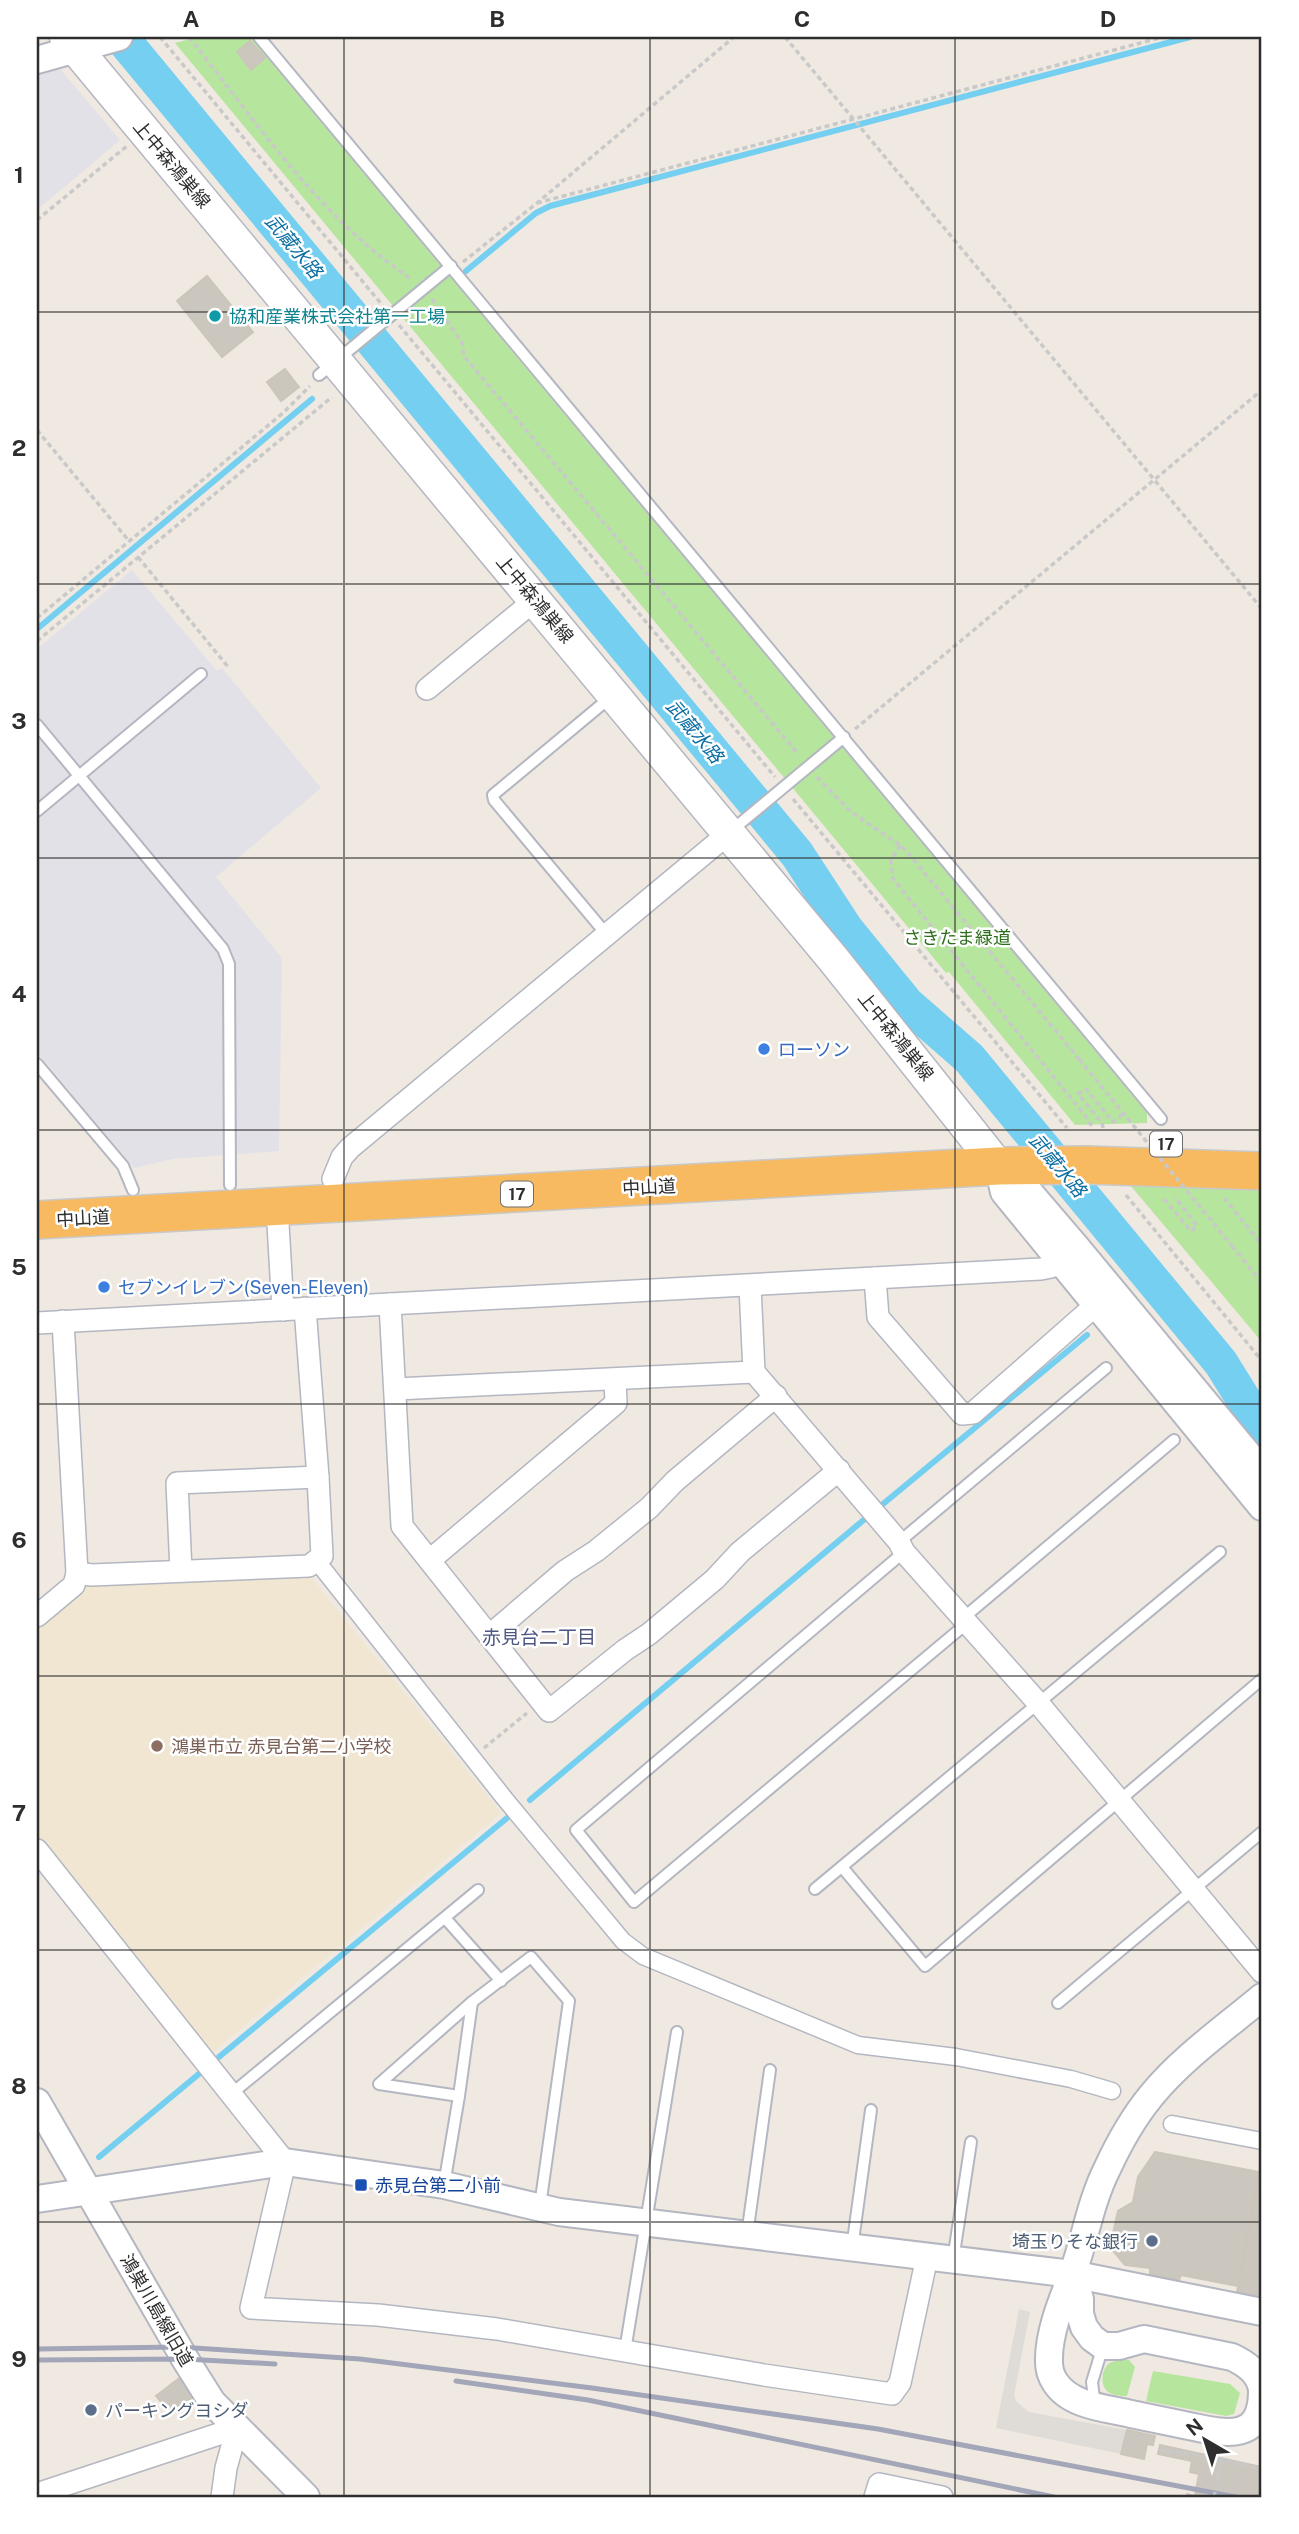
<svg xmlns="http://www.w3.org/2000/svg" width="1299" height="2534" font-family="'Public Sans','Noto Sans JP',sans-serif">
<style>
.industrial{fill:#e3e1e8}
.education{fill:#f0e6d1}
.green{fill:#b6e59e}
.plaza{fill:#dfdcd8}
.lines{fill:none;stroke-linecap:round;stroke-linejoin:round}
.stream{stroke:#75cff0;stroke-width:6}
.river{stroke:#75cff0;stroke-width:35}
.building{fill:#cbc7bf;stroke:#cbc5ba;stroke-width:2}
.service-casing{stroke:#b4b7c1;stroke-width:14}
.pedestrian-casing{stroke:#b4b7c1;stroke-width:19}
.minor-casing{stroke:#b4b7c1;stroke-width:24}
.tertiary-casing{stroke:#b4b7c1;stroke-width:30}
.secondary-casing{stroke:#b4b7c1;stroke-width:35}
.trunk-casing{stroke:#c9c9c9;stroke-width:40}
.path{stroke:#c9c9c9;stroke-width:3.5;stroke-dasharray:5 3.5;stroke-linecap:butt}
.service{stroke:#fff;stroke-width:10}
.pedestrian{stroke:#fff;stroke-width:16}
.minor{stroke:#fff;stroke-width:21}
.tertiary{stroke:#fff;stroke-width:26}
.secondary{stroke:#fff;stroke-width:32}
.trunk{stroke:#f8ba60;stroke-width:37}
.rail{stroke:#a3a6b8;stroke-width:5}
.path-bridge{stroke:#c9c9c9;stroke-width:3.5;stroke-dasharray:5 3.5;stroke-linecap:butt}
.grid{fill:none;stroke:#2e2e2e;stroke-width:2;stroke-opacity:0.55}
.culture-dot{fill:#0f9aa8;stroke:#fff;stroke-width:2.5}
.shop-dot{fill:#3f7fe0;stroke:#fff;stroke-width:2.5}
.education-dot{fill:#8d6e63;stroke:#fff;stroke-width:2.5}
.transit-dot{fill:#1a4fb4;stroke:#fff;stroke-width:2.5}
.service-dot{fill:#5c6f8a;stroke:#fff;stroke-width:2.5}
.labels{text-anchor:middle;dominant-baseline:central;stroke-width:5;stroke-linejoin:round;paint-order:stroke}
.shield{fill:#fff;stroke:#6d6d6d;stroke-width:2}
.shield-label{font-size:16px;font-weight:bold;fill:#2e2e2e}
.street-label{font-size:18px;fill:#2e2e2e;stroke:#fff}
.culture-label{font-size:18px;fill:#0d838f;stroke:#fff;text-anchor:start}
.park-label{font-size:18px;fill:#2c6e1b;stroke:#fff}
.shop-label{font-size:18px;fill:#366cbe;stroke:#fff;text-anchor:start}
.education-label{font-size:18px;fill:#785e54;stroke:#fff;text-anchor:start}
.transit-label{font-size:18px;fill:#164399;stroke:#fff;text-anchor:start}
.service-label{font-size:18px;fill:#4e5e75;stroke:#fff;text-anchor:end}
.water-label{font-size:19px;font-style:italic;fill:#0d6fa3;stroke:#fff}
.neighbourhood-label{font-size:19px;fill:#4d5680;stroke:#fff}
.neatline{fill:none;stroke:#2e2e2e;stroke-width:2.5}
.grid-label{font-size:23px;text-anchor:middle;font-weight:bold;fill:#2e2e2e}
</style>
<rect width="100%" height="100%" fill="#efe9e1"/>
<g class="industrial">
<path d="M54 69 61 70 120 140 37 210V74Z"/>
<path d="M132 570 217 671 222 668 321 788 216 877 282 958 279 1151 173 1159 134 1168 37 1052V649Z"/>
</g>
<path class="education" d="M308 1574 501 1813 209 2055 37 1838V1628L86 1586Z"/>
<g class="green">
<path d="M198 37H250L1147 1113V1123L1075 1125 949 972 946 973 175 43Z"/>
<path d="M1222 1185 1262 1189V1342L1131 1186Z"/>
<path d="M1122 2359 1129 2360 1135 2367 1127 2396C1122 2396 1115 2396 1110 2393 1099 2388 1101 2368 1110 2363 1113 2361 1118 2361 1122 2359Z"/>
<path d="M1153 2371 1230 2384 1240 2393 1234 2414 1226 2416 1146 2401Z"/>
</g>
<path class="plaza" d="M1019 2309 1030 2312 1014 2395 1016 2401 1029 2412 1127 2430 1121 2454 996 2428Z"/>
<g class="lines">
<g class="stream">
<path d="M466 271 536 213 550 206 1190 37"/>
<path d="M37 629 312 399"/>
<path d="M883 1504 1087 1335"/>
<path d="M530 1800 866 1518"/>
<path d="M219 2057 507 1818"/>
<path d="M99 2157 200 2073"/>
</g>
<path class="river" d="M121 37 797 854 846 929 907 1004 969 1058 1221 1363 1262 1429"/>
</g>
<g class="building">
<path d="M250 41 265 58 251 70 237 52Z"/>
<path d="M207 276 253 332 222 357 177 301Z"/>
<path d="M285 369 299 387 281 401 267 382Z"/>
<path d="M1155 2152 1259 2172 1238 2286 1181 2275 1179 2280 1150 2274V2268L1125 2265 1110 2247 1118 2211 1133 2202 1138 2177Z"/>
<path d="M1261 2166H1262V2297L1237 2292Z"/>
<path d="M181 2377 196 2396 180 2409 175 2404 168 2410 156 2396Z"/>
<path d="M1127 2430 1155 2436 1153 2445 1147 2444 1144 2459 1121 2454Z"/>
<path d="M1160 2445 1262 2467V2497H1187V2494L1195 2496 1199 2474 1190 2472 1192 2461 1158 2454Z"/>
</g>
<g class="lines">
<defs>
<g id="service">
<path d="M259 37 1161 1119"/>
<path d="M319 375 451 266"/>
<path d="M37 725 223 949 229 964 230 1185"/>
<path d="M37 811 201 674"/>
<path d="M731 831 844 737"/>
<path d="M607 935 494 800 493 795 612 696"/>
<path d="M37 1064 123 1166 133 1190"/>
<path d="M899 1542 1106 1368"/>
<path d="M904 1552 576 1830 634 1902 966 1624"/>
<path d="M962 1619 1174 1440"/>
<path d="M842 1867 925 1966 1262 1679"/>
<path d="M815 1889 1220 1552"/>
<path d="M445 1918 501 1981"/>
<path d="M1058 2003 1262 1832"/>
<path d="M230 2095 478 1890"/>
<path d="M459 2096 379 2084 472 2002 531 1957 569 2001 540 2206"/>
<path d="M444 2185 459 2096 472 2002"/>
<path d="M747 2235 770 2070"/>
<path d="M852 2248 871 2110"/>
<path d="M953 2260 971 2142"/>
<path d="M625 2351 677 2032"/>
<path d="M1095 2406 1092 2382 1103 2346"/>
</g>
<g id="pedestrian">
<path d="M316 1560 505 1799 623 1941 643 1956 858 2045 956 2057 1071 2079 1112 2091"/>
<path d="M1172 2124 1262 2141"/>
</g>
<g id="minor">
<path d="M427 689 535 600"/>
<path d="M333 1179 342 1157 350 1148 729 833"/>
<path d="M277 1207 283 1310"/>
<path d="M875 1278 878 1317 962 1414 973 1413 1097 1304"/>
<path d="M750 1286 754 1372 899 1542 904 1552 1039 1704 1262 1972"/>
<path d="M390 1304 402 1526 549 1711 625 1650 649 1634 715 1579 740 1552 839 1470"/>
<path d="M37 1323 1041 1269 1051 1267 1071 1253"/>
<path d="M396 1389 754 1372"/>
<path d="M430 1560 616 1403 615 1380"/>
<path d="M181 1571 177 1483 318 1477"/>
<path d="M77 1573 92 1575 309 1566 322 1556 318 1477 305 1308"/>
<path d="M37 1616 74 1585 77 1573 63 1321"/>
<path d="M490 1635 565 1571 596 1551 649 1508 675 1481 776 1396"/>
<path d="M37 1850 285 2162 251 2308 378 2315 497 2329 764 2375 892 2394 900 2383 927 2257"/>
<path d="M37 2494 237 2428"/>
<path d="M222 2497 226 2468 237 2428"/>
<path d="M875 2497 879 2484 942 2497"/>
</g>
<g id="tertiary">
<path d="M37 60 119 37"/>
<path d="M998 1166 1004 1192 1262 1507"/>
<path d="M998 1166 1024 1186 1077 1248 1262 1471"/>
<path d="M37 2102 185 2359 212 2402 306 2497"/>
<path d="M37 2199 285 2162 444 2185 559 2212 1072 2274 1262 2312"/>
<path d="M1072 2274 1080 2299V2314L1084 2327 1092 2338 1103 2346H1119L1144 2339 1232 2357C1247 2364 1261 2374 1262 2391 1262 2444 1223 2433 1189 2426 1170 2422 1150 2418 1131 2414 1106 2408 1070 2406 1055 2382 1051 2376 1049 2368 1049 2362 1048 2334 1062 2300 1072 2275 1085 2240 1090 2203 1107 2169 1119 2143 1133 2118 1151 2096 1182 2058 1225 2028 1262 1997"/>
</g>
<path id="secondary" d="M66 37 834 960 998 1166"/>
<path id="trunk" d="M37 1220 998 1166 1087 1165 1262 1171"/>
</defs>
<use href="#service" class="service-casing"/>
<use href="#pedestrian" class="pedestrian-casing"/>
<use href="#minor" class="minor-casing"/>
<use href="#tertiary" class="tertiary-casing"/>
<use href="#secondary" class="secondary-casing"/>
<use href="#trunk" class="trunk-casing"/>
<g class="path">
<path d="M160 37 383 306"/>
<path d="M189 37C257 123 319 217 411 279"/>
<path d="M785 37 1262 609"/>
<path d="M537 203 1163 37"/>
<path d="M37 220 127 146"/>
<path d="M463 262 537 203 734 37"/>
<path d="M432 299 462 343 464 356 799 755"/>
<path d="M399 325 775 777"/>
<path d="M37 430 129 541"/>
<path d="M138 557 229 668"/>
<path d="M37 618 283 413 310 386"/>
<path d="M37 641 332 397"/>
<path d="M855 729 1262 390"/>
<path d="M817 777 851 812 900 845 908 853 1079 1059"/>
<path d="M793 799 1067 1128"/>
<path d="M900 845 891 860 893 879 1087 1118 1093 1128"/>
<path d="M1103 1128 1102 1123 1078 1094 1086 1089 1113 1122 1123 1114"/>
<path d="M1126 1195 1262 1361"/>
<path d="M1224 1198 1262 1245"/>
<path d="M1164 1199 1191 1231 1197 1226 1175 1197"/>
<path d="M1232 1246 1262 1283"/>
<path d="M484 1748 527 1713"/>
<path d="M1159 2450 1222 2459 1262 2469"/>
</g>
<use href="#service" class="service"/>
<use href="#pedestrian" class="pedestrian"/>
<use href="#minor" class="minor"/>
<use href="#tertiary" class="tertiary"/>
<use href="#secondary" class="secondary"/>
<use href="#trunk" class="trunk"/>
<g class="rail">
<path d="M37 2349 179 2347 360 2359 592 2388 878 2429 1236 2497"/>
<path d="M37 2360 185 2359 275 2364"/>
<path d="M456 2381 588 2400 1054 2497"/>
</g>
<g class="path-bridge">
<path d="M1079 1059 1232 1246"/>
<path d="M1214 2497 1222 2459"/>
</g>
</g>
<path class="grid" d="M344 37V2497M650 37V2497M955 37V2497M37 312H1262M37 584H1262M37 858H1262M37 1130H1262M37 1404H1262M37 1676H1262M37 1950H1262M37 2222H1262"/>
<circle class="culture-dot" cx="215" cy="316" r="7"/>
<g class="shop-dot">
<circle cx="764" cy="1049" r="7"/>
<circle cx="104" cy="1287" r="7"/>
</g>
<circle class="education-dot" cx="157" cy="1746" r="7"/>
<rect class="transit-dot" x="354" y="2178" width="14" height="14" rx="3.5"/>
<g class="service-dot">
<circle cx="1152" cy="2241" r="7"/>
<circle cx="91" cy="2410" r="7"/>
</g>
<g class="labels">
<g class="shield">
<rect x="1150" y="1131.5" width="32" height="25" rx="5"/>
<rect x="501" y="1181.5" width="32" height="25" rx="5"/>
</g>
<g class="shield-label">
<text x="1166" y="1144">17</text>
<text x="517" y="1194">17</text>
</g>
<g class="street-label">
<text transform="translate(172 164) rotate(50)">上中森鴻巣線</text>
<text transform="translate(535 599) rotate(50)">上中森鴻巣線</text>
<text transform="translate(896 1036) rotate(51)">上中森鴻巣線</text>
<text transform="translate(649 1187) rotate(-3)">中山道</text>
<text transform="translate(83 1218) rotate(-3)">中山道</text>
<text transform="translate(157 2310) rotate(60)">鴻巣川島線旧道</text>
</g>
<g class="culture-label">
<text x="229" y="316">協和産業株式会社第一工場</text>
</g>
<g class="park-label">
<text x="957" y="937">さきたま緑道</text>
</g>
<g class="shop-label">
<text x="778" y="1049">ローソン</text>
<text x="118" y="1287">セブンイレブン(Seven-Eleven)</text>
</g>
<g class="education-label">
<text x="171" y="1746">鴻巣市立 赤見台第二小学校</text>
</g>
<g class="transit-label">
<text x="375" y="2185">赤見台第二小前</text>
</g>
<g class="service-label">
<text x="1138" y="2241">埼玉りそな銀行</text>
<text x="105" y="2410" text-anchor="start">パーキングヨシダ</text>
</g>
<g class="water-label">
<text transform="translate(294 246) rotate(50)">武蔵水路</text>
<text transform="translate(695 731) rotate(50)">武蔵水路</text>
<text transform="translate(1058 1165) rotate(50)">武蔵水路</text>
</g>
<g class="neighbourhood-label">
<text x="539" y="1637">赤見台二丁目</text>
</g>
</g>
<rect width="1299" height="2534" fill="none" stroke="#ffffff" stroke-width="77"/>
<g transform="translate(1205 2440) rotate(321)" stroke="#ffffff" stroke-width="5" paint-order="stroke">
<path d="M0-5L12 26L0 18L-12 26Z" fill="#2e2e2e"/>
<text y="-10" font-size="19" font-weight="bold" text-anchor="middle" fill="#2e2e2e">N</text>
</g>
<rect x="38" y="38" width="1222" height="2458" class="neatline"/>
<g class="grid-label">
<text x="191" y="27">A</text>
<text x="497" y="27">B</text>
<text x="802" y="27">C</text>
<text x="1108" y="27">D</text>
<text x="19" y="183">1</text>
<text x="19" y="456">2</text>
<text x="19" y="729">3</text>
<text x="19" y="1002">4</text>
<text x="19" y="1275">5</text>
<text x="19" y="1548">6</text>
<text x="19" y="1821">7</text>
<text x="19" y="2094">8</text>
<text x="19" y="2367">9</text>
</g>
</svg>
